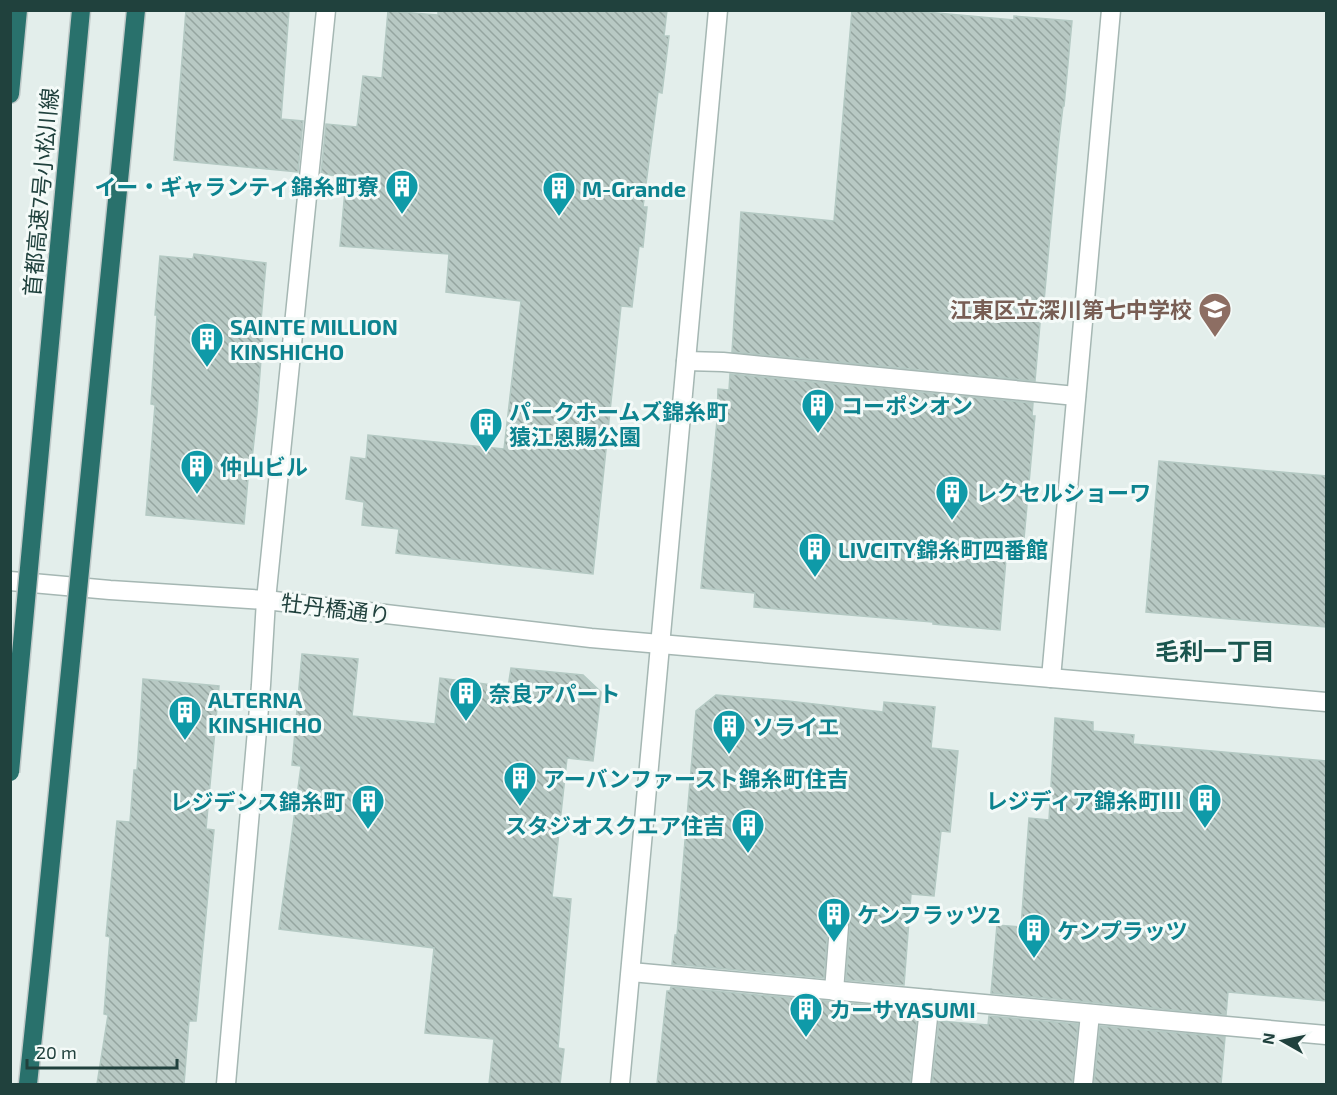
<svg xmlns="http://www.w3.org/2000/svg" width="1337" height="1095" font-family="'Exo 2','Noto Sans JP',sans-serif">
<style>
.building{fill:url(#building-back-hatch);stroke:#b4c9c3;stroke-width:1.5}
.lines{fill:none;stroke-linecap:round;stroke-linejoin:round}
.minor-casing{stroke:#a5b7b3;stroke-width:21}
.highway-casing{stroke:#c1cac9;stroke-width:21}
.minor{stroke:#fff;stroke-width:18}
.highway{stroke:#29716c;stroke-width:18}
.highway-bridge-casing{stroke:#c1cac9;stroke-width:21;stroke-linecap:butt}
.highway-bridge{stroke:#29716c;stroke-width:18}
.labels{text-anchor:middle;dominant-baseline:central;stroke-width:6;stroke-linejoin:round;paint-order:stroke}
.culture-label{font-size:22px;font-weight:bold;fill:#0d838f;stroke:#f4faf8;text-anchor:start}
.street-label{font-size:22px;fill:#20413d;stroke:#f4faf8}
.education-label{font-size:22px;font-weight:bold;fill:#785e54;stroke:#f4faf8;text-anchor:end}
.neighbourhood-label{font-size:24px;font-weight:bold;fill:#1a564f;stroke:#f4faf8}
</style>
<defs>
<pattern id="building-back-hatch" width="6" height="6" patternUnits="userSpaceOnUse" patternTransform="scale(1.5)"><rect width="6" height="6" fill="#b8c9c4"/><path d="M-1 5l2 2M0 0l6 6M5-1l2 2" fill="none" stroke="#95a5a0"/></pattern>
</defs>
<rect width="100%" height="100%" fill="#e3eeeb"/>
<g class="building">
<path d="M186 10H289L281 119 303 121 298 172 174 160Z"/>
<path d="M438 10H667L664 36H669L662 93 658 92 643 207H647L643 247 639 246 632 307 621 306 593 574 396 553 399 529 362 525 364 502 346 499 351 457 366 459 368 435 504 449 521 301 446 292 449 254 340 246 346 179 340 178V176L321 174 326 124 357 127 363 76 382 78 388 11 438 15Z"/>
<path d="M852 10H904L1014 20V16L1072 21 1064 106H1063L1058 148 1043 312H1041L1035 381 732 352 741 212 834 221Z"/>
<path d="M194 254 266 263 260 332H263L257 413 251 468H249L244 524 146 515 155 405 151 404 157 315H155L160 256 193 259Z"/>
<path d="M730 374 1033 403 1032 416H1035L1022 561 1006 559 1000 630 933 624V622L754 607 755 593 701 588 717 421 718 389 729 390Z"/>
<path d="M1159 461 1326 476V627L1146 612Z"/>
<path d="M302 654 358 659 352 716 435 724 440 678 508 687 511 668 583 675 601 692 593 761 567 758 552 897 571 899 558 1048 564 1049 560 1084H489L494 1039 425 1033 434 948 279 929 301 766 292 765Z"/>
<path d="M143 679 219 686 206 829 214 830 196 1021H189L184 1084H97L108 1015 104 1014 110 937 106 936 117 821 130 822 134 770H137Z"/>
<path d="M716 695 788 701 883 712 884 702 935 707 931 748 958 751 950 832 941 831 934 896 911 894 904 985 846 980 850 926 849 921 845 916 840 915 834 916 830 919 828 925 824 978 672 964 675 935H677L696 711Z"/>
<path d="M1055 718 1093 722V731L1134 735 1133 744 1326 761V1001L1228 992 1226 1015 991 993 997 925 1021 927 1029 818 1049 820Z"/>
<path d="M671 987 902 1008V1013L909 1014 908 1019H917L910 1084H657L667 991H670Z"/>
<path d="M989 1016 1078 1024 1072 1084H932L939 1021 988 1025Z"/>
<path d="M1100 1026 1225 1037 1221 1084H1094Z"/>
</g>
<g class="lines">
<defs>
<g id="minor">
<path d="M686 361 723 362 1076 396"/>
<path d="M10 581 110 590 266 600 591 638 1326 702"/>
<path d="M1051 678 1111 10"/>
<path d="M631 972 1326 1035"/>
<path d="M834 991 839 926"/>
<path d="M226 1084 261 685 266 600 326 10"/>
<path d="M620 1084 718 10"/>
<path d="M921 1084 930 999"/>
<path d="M1083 1084 1090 1014"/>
</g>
<path id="highway" d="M10 94 18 10"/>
</defs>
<use href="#minor" class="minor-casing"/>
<use href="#highway" class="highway-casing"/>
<use href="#minor" class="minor"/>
<use href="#highway" class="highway"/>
<defs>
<g id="highway-bridge">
<path d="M10 772 81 10"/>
<path d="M28 1084 42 951 136 10"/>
</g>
</defs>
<use href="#highway-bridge" class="highway-bridge-casing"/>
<use href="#highway-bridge" class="highway-bridge"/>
</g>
<defs>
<symbol id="building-pin" viewBox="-11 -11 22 30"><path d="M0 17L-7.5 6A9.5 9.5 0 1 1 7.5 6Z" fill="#0f9aa8" stroke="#f4faf8"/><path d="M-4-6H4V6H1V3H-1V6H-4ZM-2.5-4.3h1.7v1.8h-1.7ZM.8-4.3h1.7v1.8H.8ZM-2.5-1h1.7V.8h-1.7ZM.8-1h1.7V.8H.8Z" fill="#fff"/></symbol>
<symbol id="school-pin" viewBox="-11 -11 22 30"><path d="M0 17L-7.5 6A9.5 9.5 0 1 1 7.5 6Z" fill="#8d6e63" stroke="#f4faf8"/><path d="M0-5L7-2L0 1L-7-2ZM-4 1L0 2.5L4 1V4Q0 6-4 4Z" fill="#fff"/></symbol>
</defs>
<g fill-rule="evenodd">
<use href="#building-pin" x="383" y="167" width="38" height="52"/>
<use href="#building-pin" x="540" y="169" width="38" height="52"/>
<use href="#school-pin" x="1196" y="290" width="38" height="52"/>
<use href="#building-pin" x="188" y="320" width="38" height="52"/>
<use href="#building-pin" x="799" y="386" width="38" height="52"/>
<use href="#building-pin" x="467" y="405" width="38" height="52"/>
<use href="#building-pin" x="178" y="447" width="38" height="52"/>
<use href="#building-pin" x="933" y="473" width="38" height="52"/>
<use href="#building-pin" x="796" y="530" width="38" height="52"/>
<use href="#building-pin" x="447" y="674" width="38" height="52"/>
<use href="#building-pin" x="166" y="693" width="38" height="52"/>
<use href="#building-pin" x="710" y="707" width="38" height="52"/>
<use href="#building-pin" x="501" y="759" width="38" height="52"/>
<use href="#building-pin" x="1186" y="781" width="38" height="52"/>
<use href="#building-pin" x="349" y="782" width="38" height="52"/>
<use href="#building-pin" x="729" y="806" width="38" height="52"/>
<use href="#building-pin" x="815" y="895" width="38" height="52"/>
<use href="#building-pin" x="1015" y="911" width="38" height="52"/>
<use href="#building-pin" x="787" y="990" width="38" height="52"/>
</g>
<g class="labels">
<g class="culture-label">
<text x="379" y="186" text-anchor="end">イー・ギャランティ錦糸町寮</text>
<text x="582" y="188">M-Grande</text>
<text x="230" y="326">SAINTE MILLION<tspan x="230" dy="25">KINSHICHO</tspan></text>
<text x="841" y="405">コーポシオン</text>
<text x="509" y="411">パークホームズ錦糸町<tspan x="509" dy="25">猿江恩賜公園</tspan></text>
<text x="220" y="466">仲山ビル</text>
<text x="975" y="492">レクセルショーワ</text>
<text x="838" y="549">LIVCITY錦糸町四番館</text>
<text x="489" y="693">奈良アパート</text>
<text x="208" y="699">ALTERNA<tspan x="208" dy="25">KINSHICHO</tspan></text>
<text x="752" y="726">ソライエ</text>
<text x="543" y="778">アーバンファースト錦糸町住吉</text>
<text x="1182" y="800" text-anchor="end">レジディア錦糸町Ⅲ</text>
<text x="345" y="801" text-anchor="end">レジデンス錦糸町</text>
<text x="725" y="825" text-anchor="end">スタジオスクエア住吉</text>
<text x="857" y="914">ケンフラッツ2</text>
<text x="1057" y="930">ケンプラッツ</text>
<text x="829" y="1009">カーサYASUMI</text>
</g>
<g class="street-label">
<text transform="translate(40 192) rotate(-85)">首都高速7号小松川線</text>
<text transform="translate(336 608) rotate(7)">牡丹橋通り</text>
</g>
<g class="education-label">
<text x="1192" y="309">江東区立深川第七中学校</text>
</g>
<g class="neighbourhood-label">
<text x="1215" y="650">毛利一丁目</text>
</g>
</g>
<rect width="1337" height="1095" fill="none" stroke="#20413d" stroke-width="24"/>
<g transform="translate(1283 1041) rotate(279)" stroke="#f4faf8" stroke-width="4.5" paint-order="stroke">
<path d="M0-4.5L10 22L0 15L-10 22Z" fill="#20413d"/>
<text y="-9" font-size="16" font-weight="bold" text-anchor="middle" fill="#20413d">N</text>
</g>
<path d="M27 1059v9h150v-9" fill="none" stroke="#20413d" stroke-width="3"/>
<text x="36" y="1059" font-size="18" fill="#20413d" stroke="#f4faf8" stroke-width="4.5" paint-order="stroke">20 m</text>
</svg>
